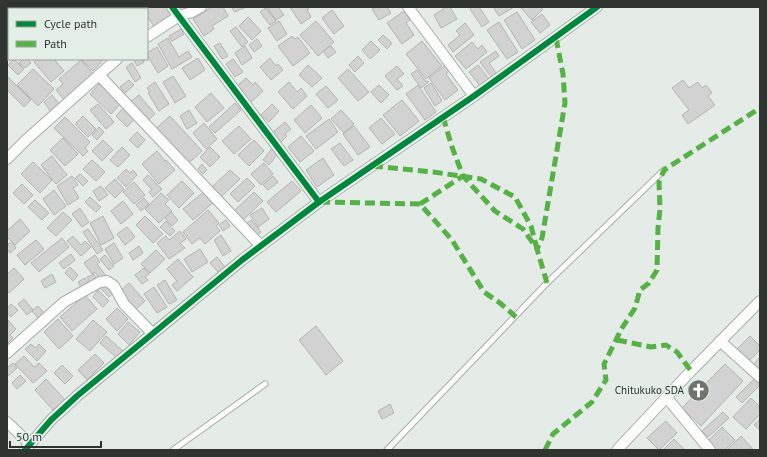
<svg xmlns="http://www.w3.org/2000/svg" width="767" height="457" font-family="'PT Sans',sans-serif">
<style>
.building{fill:#d2d2d2;stroke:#b3b4b3}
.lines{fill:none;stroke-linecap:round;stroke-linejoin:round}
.lane-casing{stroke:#a8adaa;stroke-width:7}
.street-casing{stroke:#a8adaa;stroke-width:12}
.lane{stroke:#fbfcfb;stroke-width:5}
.street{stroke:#fbfcfb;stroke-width:10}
.quiet{stroke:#56b246;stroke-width:5;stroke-dasharray:10 5;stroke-linecap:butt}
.cycleway-casing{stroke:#e2eee6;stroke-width:8}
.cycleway{stroke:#00873e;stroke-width:6}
.labels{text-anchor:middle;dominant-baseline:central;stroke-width:3;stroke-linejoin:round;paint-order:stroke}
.poi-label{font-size:11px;fill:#303431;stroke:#e2eee6;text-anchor:end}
</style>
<rect width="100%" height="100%" fill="#e5ebe7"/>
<g class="building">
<path d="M141 7H166L172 15 155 28 147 16V9H142Z"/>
<path d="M212 7H223L228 16 212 26 214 29 204 36 193 19Z"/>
<path d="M232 7H247L234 12Z"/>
<path d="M267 7H278L284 15 276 20Z"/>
<path d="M290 7H307L309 9 307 10 311 17 301 24Z"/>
<path d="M376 7H387L391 13 379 20 372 9Z"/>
<path d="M446 7H450L457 19 441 28 434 15Z"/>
<path d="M472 7H479L489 22 482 27 470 9Z"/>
<path d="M493 7H514L499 16Z"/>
<path d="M520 7H540L543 9 532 20Z"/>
<path d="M266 8 276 21 270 25 260 12Z"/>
<path d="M332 10 344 26 334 34 322 18Z"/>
<path d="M404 11 410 20 406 23 414 35 402 44 387 23Z"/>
<path d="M517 12 535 40 522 49 504 20Z"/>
<path d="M542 14 550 25 540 33 531 22Z"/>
<path d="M248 17 261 31 252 40 239 26Z"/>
<path d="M279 21 287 34 277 41 268 28Z"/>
<path d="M316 21 334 42 318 56 300 35Z"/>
<path d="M499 22 518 52 507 59 487 30Z"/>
<path d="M465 23 474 35 453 52 448 45 460 35 456 31Z"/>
<path d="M236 27 248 42 242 47 230 31Z"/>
<path d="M181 29 184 34 172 41 169 36Z"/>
<path d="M383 35 392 43 387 49 378 40Z"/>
<path d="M292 36 295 39 298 37 310 53 293 66 278 46Z"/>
<path d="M168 38 179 57 188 51 192 57 172 69 158 44Z"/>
<path d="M257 39 262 46 254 52 249 45Z"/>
<path d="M371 41 380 50 370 59 362 50Z"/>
<path d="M422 41 442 66 426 79 406 54Z"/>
<path d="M472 42 478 49 482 45 487 52 466 69 455 56Z"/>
<path d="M220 43 228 56 222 59 214 46Z"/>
<path d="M245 46 252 58 242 65 235 53Z"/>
<path d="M331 46 336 52 328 58 323 51Z"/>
<path d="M157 47 168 66 158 73 147 55V53Z"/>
<path d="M496 51 499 56 489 63 496 73 491 77 480 62Z"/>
<path d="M358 56 364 63 355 72 349 65Z"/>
<path d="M198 58 205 70 190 80 182 68Z"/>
<path d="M270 58 276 66 278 64 283 70 271 80 260 67Z"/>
<path d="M14 59 24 69 18 75 8 65Z"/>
<path d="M23 59H27L31 63 25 68 19 63Z"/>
<path d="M37 59H54L64 71 51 82 34 62Z"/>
<path d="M81 59H102L103 60 93 71Z"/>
<path d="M133 59H143L144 62 137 66Z"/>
<path d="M233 59 243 72 235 77 226 64Z"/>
<path d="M81 60 95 76 66 102 56 90 63 84 59 79Z"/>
<path d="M132 63 141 78 135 82 126 67Z"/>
<path d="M308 65 322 78 312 87 299 75Z"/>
<path d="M446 65 450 70 446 74 458 90 445 100 429 78Z"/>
<path d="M478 65 490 80 481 87 469 72Z"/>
<path d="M397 66 404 74 397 79 403 86 397 90 385 76Z"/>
<path d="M33 69 54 89 38 106 17 85Z"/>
<path d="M348 69 369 92 358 101 338 78Z"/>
<path d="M417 70 426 82 428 81 429 82 421 88 411 74Z"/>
<path d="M7 76 31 100 24 107 7 90Z"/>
<path d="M173 76 186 96 175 103 163 82Z"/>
<path d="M246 78 253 85 255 82 263 91 249 104 241 95 244 93 237 86Z"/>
<path d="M103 80 125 99 111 114 90 94Z"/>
<path d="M129 80 134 85 125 93 120 87Z"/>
<path d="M683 80 689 88 698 82 702 88 706 85 712 93 708 96 715 105 688 124 682 115 689 110 672 88Z"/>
<path d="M155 82 169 104 159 111 148 93 150 92 147 88Z"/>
<path d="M289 82 297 92 301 88 307 96 293 109 278 92Z"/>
<path d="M431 83 442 101 435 106 424 88Z"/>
<path d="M379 85 389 95 381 103 371 92Z"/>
<path d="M418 85 436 112 425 120 406 94Z"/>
<path d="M326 86 338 100 328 108 316 94Z"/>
<path d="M211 93 224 108 207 122 195 107Z"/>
<path d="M52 95 60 105 51 112 44 102Z"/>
<path d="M139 95 155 114 146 122 130 102Z"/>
<path d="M402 100 419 121 400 136 383 115Z"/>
<path d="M235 103 241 110 215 133 209 127Z"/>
<path d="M98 104 114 122 106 129 90 110Z"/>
<path d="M272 104 279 111 269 122 261 115Z"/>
<path d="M311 105 322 118 305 133 294 120Z"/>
<path d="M125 106 136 117 127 127 116 116Z"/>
<path d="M189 110 197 123 187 129 180 116Z"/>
<path d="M341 110 354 124 344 133 331 119Z"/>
<path d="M83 116 96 129 88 137 75 124Z"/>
<path d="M170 116 202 151 182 169 151 133Z"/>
<path d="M65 117 90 142 85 148 88 151 83 156 54 128Z"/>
<path d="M381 118 395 134 382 144 369 128Z"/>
<path d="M329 119 338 132 316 149 306 136Z"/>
<path d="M285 122 291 129 285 134 287 136 280 143 272 133Z"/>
<path d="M204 123 217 139 206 149 193 133Z"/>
<path d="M239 126 251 139 234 154 222 141Z"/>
<path d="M354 126 370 147 358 155 343 134Z"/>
<path d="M99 127 104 132 97 140 92 135Z"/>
<path d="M137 132 145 140 138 148 129 140Z"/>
<path d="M301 136 314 151 300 162 288 147Z"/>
<path d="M63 138 78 154 65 166 50 150Z"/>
<path d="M103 140 113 150 102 161 92 151Z"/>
<path d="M254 140 264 151 249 166 238 155Z"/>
<path d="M340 143 353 160 344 166 331 149Z"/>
<path d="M122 147 130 155 118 167 110 160Z"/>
<path d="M210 147 220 157 210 167 200 157Z"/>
<path d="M273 147 279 152 269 165 263 160Z"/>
<path d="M157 151 165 161 166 160 175 170 159 184 142 164Z"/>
<path d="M52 156 67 175 56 184 41 165Z"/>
<path d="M323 158 334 175 317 187 306 170Z"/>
<path d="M92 160 105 172 96 181 83 169Z"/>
<path d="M33 162 52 180 40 193 21 174Z"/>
<path d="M264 163 273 174 261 185 251 174Z"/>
<path d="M202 164 207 170 203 174 198 169Z"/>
<path d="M126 169 130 173 133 170 137 175 126 187 117 178Z"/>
<path d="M230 170 240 179 221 197 212 187Z"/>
<path d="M80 174 88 181 83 186 75 178Z"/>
<path d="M148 175 162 189 153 197 149 192 152 190 143 180Z"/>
<path d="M72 176 78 185 73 188 79 198 68 205 57 186Z"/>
<path d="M273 176 278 182 268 190 263 185Z"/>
<path d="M247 178 255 186 238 202 230 194Z"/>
<path d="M115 179 124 189 115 198 105 188Z"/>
<path d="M182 181 194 193 179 208 167 195Z"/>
<path d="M292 181 301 191 276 212 267 202Z"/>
<path d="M134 182 145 195 134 204 123 192Z"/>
<path d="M22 184 33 195 24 204 13 193Z"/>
<path d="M101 186 108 195 99 201 93 191Z"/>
<path d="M54 190 66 206 54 215 43 199Z"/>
<path d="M206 190 215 201 193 220 183 209Z"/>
<path d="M254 192 263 201 243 220 234 211Z"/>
<path d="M161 193 169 200 165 204 172 211 159 223 145 209Z"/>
<path d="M90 197 101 207 96 212 85 202Z"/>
<path d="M144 198 149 204 141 211 136 205Z"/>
<path d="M35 200 49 213 42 220 28 207Z"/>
<path d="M123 201 133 214 121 224 111 211Z"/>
<path d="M80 208 89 222 82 227 72 214Z"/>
<path d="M262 208 269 219 258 227 250 215Z"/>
<path d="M208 210 219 223 216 226 220 231 205 244 200 238 192 244 183 232Z"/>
<path d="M63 212 72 220 56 236 47 228Z"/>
<path d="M171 212 178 220 172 226 165 218Z"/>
<path d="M103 216 114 238 101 245 90 223Z"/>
<path d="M145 216 163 234 153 243 136 225Z"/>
<path d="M20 219 30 231 15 245 7 237V231Z"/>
<path d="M226 220 230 226 223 231 219 225Z"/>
<path d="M251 220 261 232 256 237 245 225Z"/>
<path d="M166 221 175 231 170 236 160 227Z"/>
<path d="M127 227 135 237 125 245 117 234Z"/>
<path d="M88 229 103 250 97 254 83 232Z"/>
<path d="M180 231 186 239 180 243 185 248 169 259 157 243 166 236 169 240Z"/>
<path d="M221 235 231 251 223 256 214 240Z"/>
<path d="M73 236 81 245 85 241 91 247 81 256 67 241Z"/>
<path d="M62 238 69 247 39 272 31 263Z"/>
<path d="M36 240 44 249 25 265 17 255Z"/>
<path d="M12 242 16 248 10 253 7 249V245Z"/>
<path d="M114 243 123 258 114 264 105 249Z"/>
<path d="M139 246 143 253 133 260 129 253Z"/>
<path d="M200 249 208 262 192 272 184 259Z"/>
<path d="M156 250 165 259 150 273 141 264Z"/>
<path d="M71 254 75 260 64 269 59 263Z"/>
<path d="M95 255 100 262 97 264 107 277 101 281 95 272 92 274 84 263Z"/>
<path d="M105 255 114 266 109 270 100 259Z"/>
<path d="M217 257 225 267 218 272 210 263Z"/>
<path d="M178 259 193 277 177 291 172 285 177 281 167 269Z"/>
<path d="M70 267 78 275 73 281 65 273Z"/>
<path d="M14 268 24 279 9 293 7 290V274Z"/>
<path d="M144 268 149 274 145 277 148 280 142 284 135 275Z"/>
<path d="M52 274 56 282 45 288 41 281Z"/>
<path d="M94 274 97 281 91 285 87 277Z"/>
<path d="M85 278 89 284 82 289 78 282Z"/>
<path d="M165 280 177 300 169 304 157 285Z"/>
<path d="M104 282 114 292 109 297 99 287Z"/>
<path d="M129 283 145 301 135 310 119 292Z"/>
<path d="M154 287 167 307 157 313 144 294Z"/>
<path d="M98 290 109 301 103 307 93 297Z"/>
<path d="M85 295 97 309 72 331 60 317Z"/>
<path d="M24 299 33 310 27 315 18 304Z"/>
<path d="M11 304 18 310 11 317 7 313V309Z"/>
<path d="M38 306 44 313 38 318 32 311Z"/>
<path d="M117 308 128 319 117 331 106 319Z"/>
<path d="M58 319 73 336 59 349 44 332Z"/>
<path d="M8 320 16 329 10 335 13 338 7 344Z"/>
<path d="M93 320 107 332 90 351 76 339Z"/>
<path d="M128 322 140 332 129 345 118 334Z"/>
<path d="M316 326 343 361 326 375 299 340Z"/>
<path d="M106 336 124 352 118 359 100 343Z"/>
<path d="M750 336 760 346V350L746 364 734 352Z"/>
<path d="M31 344 36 348 39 344 46 351 37 361 25 349Z"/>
<path d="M95 354 104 363 87 380 78 370Z"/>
<path d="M24 356 34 367 39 363 47 371 33 383 15 364Z"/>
<path d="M760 357V375L751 368Z"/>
<path d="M13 363 17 368 7 377V368Z"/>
<path d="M725 364 743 381 701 426 682 408Z"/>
<path d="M62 365 73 376 65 384 54 373Z"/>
<path d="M20 375 26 381 17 389 12 383Z"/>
<path d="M46 379 65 400 53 410 35 390Z"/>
<path d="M754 379 760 385 742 403 736 397Z"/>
<path d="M751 398 760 407V414L746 429 733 417Z"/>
<path d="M390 404 394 413 382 419 378 411Z"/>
<path d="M723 412 729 418 708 437 702 431Z"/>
<path d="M760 419V430L754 425Z"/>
<path d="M666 421 677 433 659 450 647 438Z"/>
<path d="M722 427 735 440 725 450H717L708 441Z"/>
<path d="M741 436 753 449 727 450Z"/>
<path d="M674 439 685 450H663Z"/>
</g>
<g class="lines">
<defs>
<g id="lane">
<path d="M173 450 265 384"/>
<path d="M387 450 547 283 664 170"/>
</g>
<g id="street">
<path d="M172 7 319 202"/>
<path d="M408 7 474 96"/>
<path d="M147 37 179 16 192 12 201 7"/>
<path d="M99 75 261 246"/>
<path d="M7 159 26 140 117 59"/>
<path d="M720 341 760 377"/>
<path d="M7 353 64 302 100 282 107 281 114 286 124 304 152 333"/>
<path d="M667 398 710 450"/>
<path d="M7 422 30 444"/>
<path d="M25 450 51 420 77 396 242 260 319 202 474 96 597 7"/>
<path d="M617 450 691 371 760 301"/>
</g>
</defs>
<use href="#lane" class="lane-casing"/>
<use href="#street" class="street-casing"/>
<use href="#lane" class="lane"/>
<use href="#street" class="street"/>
<g class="quiet">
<path d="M443 117 452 147 463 176 495 211 523 229 535 246"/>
<path d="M373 166 433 172 481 179 515 197 531 226 537 249"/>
<path d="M320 202 420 204 452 240 484 292 500 303 516 317"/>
<path d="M420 204 463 176"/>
<path d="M547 283 537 249 542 238 565 103 563 74 556 38"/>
<path d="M617 340 651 347 666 345 677 352 691 371"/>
<path d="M545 450 553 434 592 402 606 380 604 364 622 328 635 308 640 290 649 283 657 270 658 228 660 209 659 182 664 170 760 108"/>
</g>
<defs>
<g id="cycleway">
<path d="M172 7 319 202"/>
<path d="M25 450 51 420 77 396 242 260 319 202 474 96 597 7"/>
</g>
</defs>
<use href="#cycleway" class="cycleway-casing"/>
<use href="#cycleway" class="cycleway"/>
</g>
<defs>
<symbol id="church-disc" viewBox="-11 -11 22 22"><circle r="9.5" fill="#6f7471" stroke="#e2eee6"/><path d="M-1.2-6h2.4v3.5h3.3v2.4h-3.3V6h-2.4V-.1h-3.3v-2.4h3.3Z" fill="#fff"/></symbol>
</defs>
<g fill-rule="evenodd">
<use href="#church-disc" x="686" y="378" width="25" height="25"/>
</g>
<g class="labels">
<g class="poi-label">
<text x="684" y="390">Chitukuko SDA</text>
</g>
</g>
<rect width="767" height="457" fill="none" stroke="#303431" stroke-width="16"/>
<rect x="8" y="8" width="140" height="52" fill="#e2eee6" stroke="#9ba49e"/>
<rect x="16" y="21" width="20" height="6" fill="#00873e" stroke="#9ba49e"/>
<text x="44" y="28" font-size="12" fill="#303431">Cycle path</text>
<rect x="16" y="41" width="20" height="6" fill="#56b246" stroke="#9ba49e"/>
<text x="44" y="48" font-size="12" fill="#303431">Path</text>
<path d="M10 441v6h91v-6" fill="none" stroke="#303431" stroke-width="2"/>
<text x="16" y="441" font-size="12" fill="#303431" stroke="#e2eee6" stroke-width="3" paint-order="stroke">50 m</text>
</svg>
